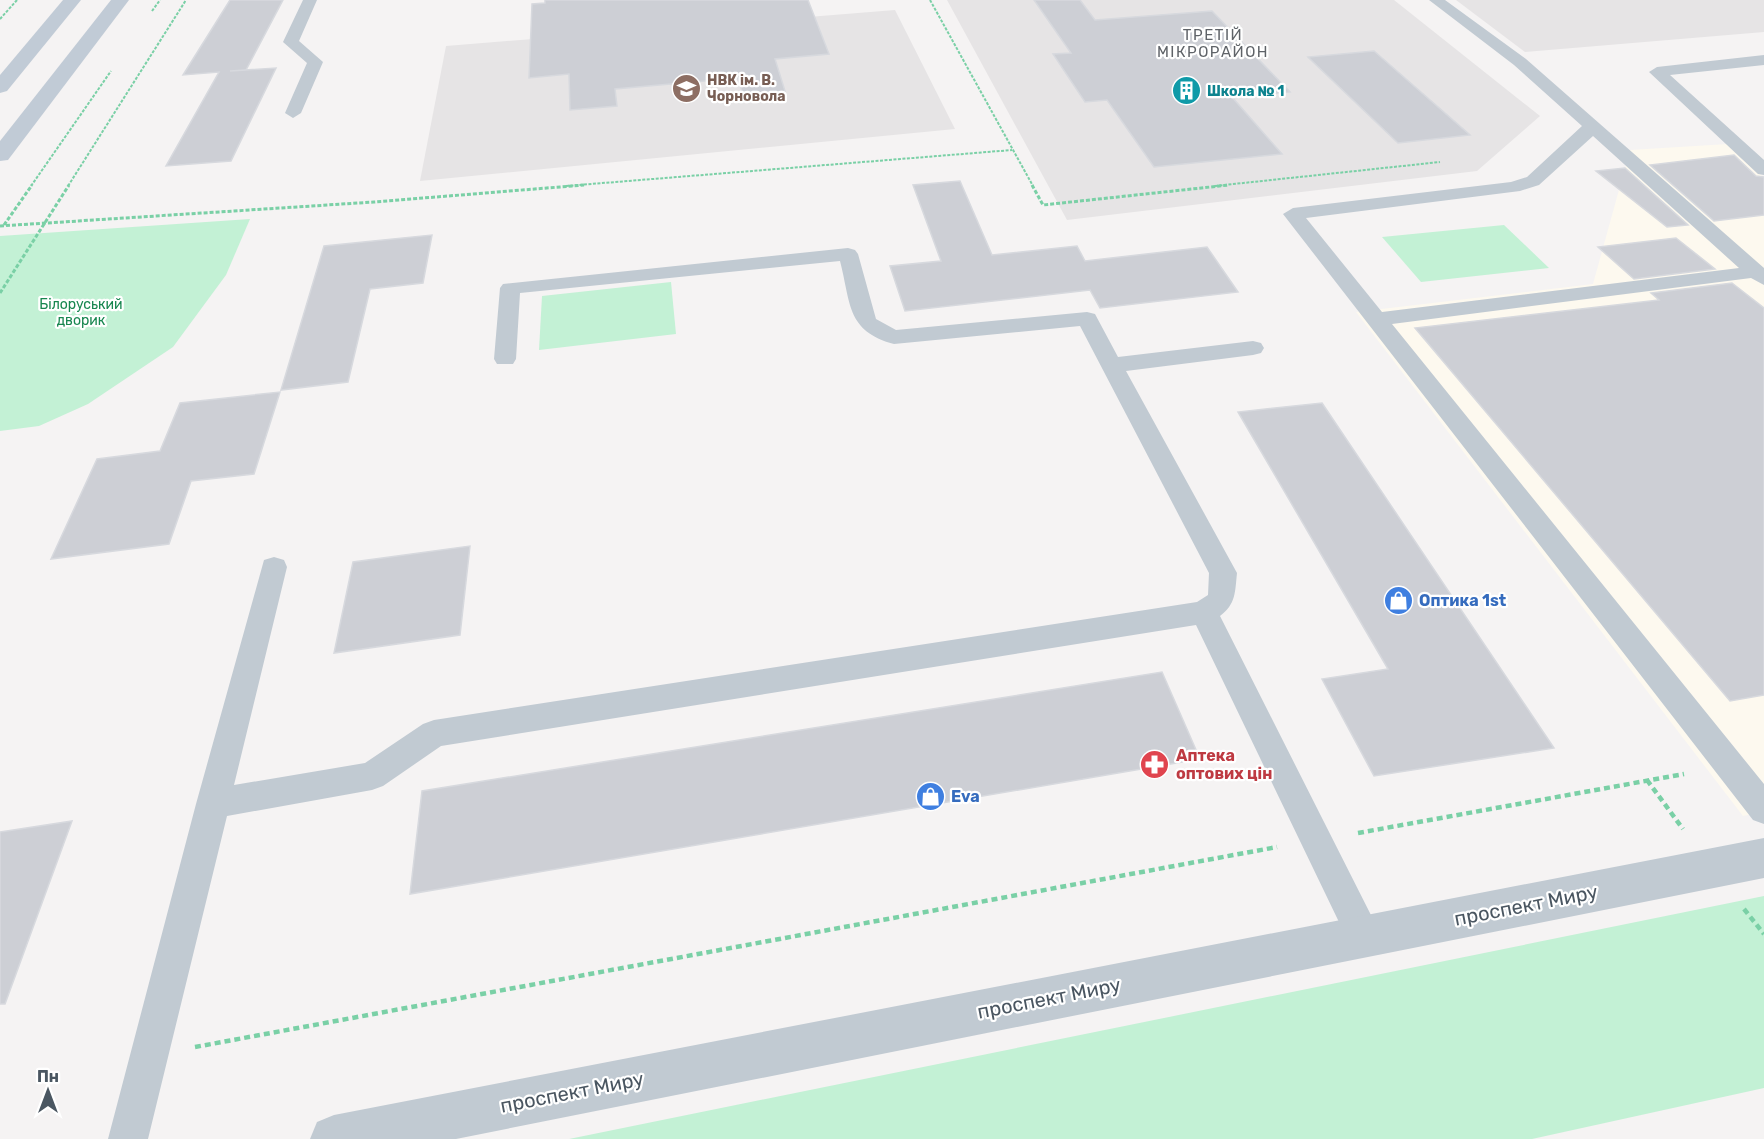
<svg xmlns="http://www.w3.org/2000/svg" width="1764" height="1139" font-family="Rubik,sans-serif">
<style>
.commercial{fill:#fdf9ef}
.education{fill:#e6e4e5}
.green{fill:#c3f1d5}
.building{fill:#cdcfd5;stroke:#d7d9de;stroke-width:1.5}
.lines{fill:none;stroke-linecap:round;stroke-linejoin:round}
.path-far2{stroke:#7ad0a6;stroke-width:2;stroke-dasharray:3 1.5;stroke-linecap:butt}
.path-far1{stroke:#7ad0a6;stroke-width:3;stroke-dasharray:4 2;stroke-linecap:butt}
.path{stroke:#7ad0a6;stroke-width:4.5;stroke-dasharray:6 4;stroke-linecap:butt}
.lane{fill:#c1cad2;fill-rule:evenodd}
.street{fill:#c1cad2;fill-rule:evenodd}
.secondary{fill:#c1cbd6;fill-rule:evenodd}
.labels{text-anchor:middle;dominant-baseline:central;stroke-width:4.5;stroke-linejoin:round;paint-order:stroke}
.far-education-label{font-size:14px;font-weight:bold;fill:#785e54;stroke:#fff;text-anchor:start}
.far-culture-label{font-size:14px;font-weight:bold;fill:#0d838f;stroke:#fff;text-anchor:start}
.far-park-label{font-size:14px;fill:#17864f;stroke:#fff}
.far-neighbourhood-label{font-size:15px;letter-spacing:1.5px;fill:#5f6368;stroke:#fff}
.shop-label{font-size:16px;font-weight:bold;fill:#366cbe;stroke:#fff;text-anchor:start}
.health-label{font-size:16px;font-weight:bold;fill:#be3a42;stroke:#fff;text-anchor:start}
.near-street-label{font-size:20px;fill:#4a5661;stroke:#fff}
</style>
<rect width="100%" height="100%" fill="#f5f3f3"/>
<path class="commercial" d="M1728 144 1764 178V812L1743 816 1356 312 1593 284 1630 150Z"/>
<g class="education">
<path d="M947 0H1394L1540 116 1477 171 1067 220Z"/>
<path d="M1456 0H1764V32L1525 52Z"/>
<path d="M895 10 955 129 420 181 446 46Z"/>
</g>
<g class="green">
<path d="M250 219 226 275 173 347 88 404 39 426 0 431V236Z"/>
<path d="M1504 225 1549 268 1421 282 1382 237Z"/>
<path d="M671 282 676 334 539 350 542 296Z"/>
<path d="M1764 896V1088L1532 1139H569Z"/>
</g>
<g class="building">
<path d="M230 0H283L246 70 230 71 276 68 231 161 166 166 219 72 183 75Z"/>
<path d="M545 0H808L829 54 775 59 785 91 743 95 738 78 615 89 617 106 570 110 569 74 529 78 532 4 545 3Z"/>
<path d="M1034 0H1080L1095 20 1212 11 1290 92 1232 97 1282 154 1154 167 1107 100 1085 102 1053 54 1071 53Z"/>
<path d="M1374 51 1470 135 1398 143 1308 57Z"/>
<path d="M1734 155 1756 176 1764 177V215L1714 221 1650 165Z"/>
<path d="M1625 168 1688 225 1667 227 1596 171Z"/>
<path d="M960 181 992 255 1077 246 1085 261 1207 247 1238 292 1100 308 1090 290 905 311 890 266 941 261 913 185Z"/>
<path d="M432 235 423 283 370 289 348 382 281 390 324 246Z"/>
<path d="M1676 238 1715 269 1634 279 1598 247Z"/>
<path d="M1732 283 1764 308V695L1730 701 1415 328 1659 300 1651 293Z"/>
<path d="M280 392 254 474 191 481 169 544 51 559 97 459 160 451 180 403Z"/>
<path d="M1322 403 1554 748 1374 776 1322 679 1388 669 1238 412Z"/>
<path d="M470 546 460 635 334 653 353 562Z"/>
<path d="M1162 672 1200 759 410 894 422 791Z"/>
<path d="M72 821 5 1004H0V832Z"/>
</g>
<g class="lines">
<g class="path-far2">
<path d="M930 0 1033 186"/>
<path d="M152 11 160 0"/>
<path d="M0 19 17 0"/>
<path d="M31 186 111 71"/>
<path d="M68 186 186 0"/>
<path d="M566 186 1012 150"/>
<path d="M1215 186 1440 162"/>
</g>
<g class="path-far1">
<path d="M1032 185 1043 205 1229 185"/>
<path d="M4 225 32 185"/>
<path d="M0 226 374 202 584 185"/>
<path d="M0 293 69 185"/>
</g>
<g class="path">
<path d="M1647 780 1683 829"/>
<path d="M1358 833 1684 774"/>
<path d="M1744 909 1764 934"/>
<path d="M195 1047 1277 847"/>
</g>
<g class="lane">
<path d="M303 0H317L299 41 323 62 301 113 293 118 285 113 307 63 283 42Z"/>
<path d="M1429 0H1445L1526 59 1764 268V285L1751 278 1392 324 1764 784V824L1753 820 1283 214 1293 208 1511 182 1527 177 1582 126 1514 65ZM1593 136 1739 268 1382 312 1306 218 1520 191 1539 185Z"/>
<path d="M1764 55V65L1670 75 1764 160V175L1758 174 1649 72 1657 67Z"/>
<path d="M848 248 855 250 858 254 876 319 896 330 1087 312 1095 314 1118 357 1253 341 1261 343 1264 348 1261 353 1253 355 1126 371 1237 573C1235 592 1236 604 1220 616L1375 923 1381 935 1375 947 1363 953 1351 947 1196 625 441 746 383 786 372 790 227 816 148 1139H108L196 804 264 560 274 557 284 560 287 567 234 785 365 763 423 724 434 720 1197 602 1208 595 1209 573 1080 326 894 344C846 331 851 303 840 261L520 293 516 359 513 364H497L494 359 500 288 503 284Z"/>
</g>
<path class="street" d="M1764 838V878L456 1139H310L317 1122 334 1115Z"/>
<g class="secondary">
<path d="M63 0H81L7 91 0 93V75Z"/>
<path d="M111 0H129L8 160 0 161V141Z"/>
</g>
</g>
<defs>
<symbol id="school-disc" viewBox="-11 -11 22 22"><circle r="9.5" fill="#8d6e63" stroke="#fff"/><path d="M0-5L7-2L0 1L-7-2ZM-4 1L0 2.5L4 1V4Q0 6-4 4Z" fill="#fff"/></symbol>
<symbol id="building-disc" viewBox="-11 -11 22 22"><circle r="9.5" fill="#0f9aa8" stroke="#fff"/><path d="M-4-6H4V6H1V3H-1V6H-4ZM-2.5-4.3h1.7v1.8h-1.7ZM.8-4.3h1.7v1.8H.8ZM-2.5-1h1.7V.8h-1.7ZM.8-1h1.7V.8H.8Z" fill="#fff"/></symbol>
<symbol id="shop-disc" viewBox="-11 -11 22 22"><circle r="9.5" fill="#3f7fe0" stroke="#fff"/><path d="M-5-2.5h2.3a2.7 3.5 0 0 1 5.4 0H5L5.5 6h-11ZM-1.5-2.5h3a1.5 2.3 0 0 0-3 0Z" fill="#fff"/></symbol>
<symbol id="pharmacy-disc" viewBox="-11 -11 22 22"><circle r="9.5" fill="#e0444e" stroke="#fff"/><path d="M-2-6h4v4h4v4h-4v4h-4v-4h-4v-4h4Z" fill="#fff"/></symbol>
</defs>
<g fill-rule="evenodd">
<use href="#school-disc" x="670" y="72" width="33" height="33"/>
<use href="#building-disc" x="1170" y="74" width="33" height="33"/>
<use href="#shop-disc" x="1382" y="584" width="33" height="33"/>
<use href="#pharmacy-disc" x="1138" y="748" width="33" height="33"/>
<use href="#shop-disc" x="914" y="780" width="33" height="33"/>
</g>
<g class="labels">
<g class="far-education-label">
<text x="707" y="80">НВК ім. В.<tspan x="707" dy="16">Чорновола</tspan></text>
</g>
<g class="far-culture-label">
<text x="1207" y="91">Школа № 1</text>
</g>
<g class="far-park-label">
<text x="81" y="304">Білоруський<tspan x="81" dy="16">дворик</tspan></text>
</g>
<g class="far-neighbourhood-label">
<text x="1213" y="35">ТРЕТІЙ<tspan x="1213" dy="17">МІКРОРАЙОН</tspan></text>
</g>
<g class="shop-label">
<text x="1419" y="600">Оптика 1st</text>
<text x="951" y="796">Eva</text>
</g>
<g class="health-label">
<text x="1176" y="755">Аптека<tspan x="1176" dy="18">оптових цін</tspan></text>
</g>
<g class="near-street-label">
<text transform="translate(1526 905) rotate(-11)">проспект Миру</text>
<text transform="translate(1049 998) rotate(-11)">проспект Миру</text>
<text transform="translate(572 1092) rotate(-11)">проспект Миру</text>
</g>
</g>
<g transform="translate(48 1091)" stroke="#ffffff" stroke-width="4.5" paint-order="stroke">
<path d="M0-4.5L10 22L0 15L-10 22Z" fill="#4a5661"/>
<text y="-9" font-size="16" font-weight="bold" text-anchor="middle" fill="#4a5661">Пн</text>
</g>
</svg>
